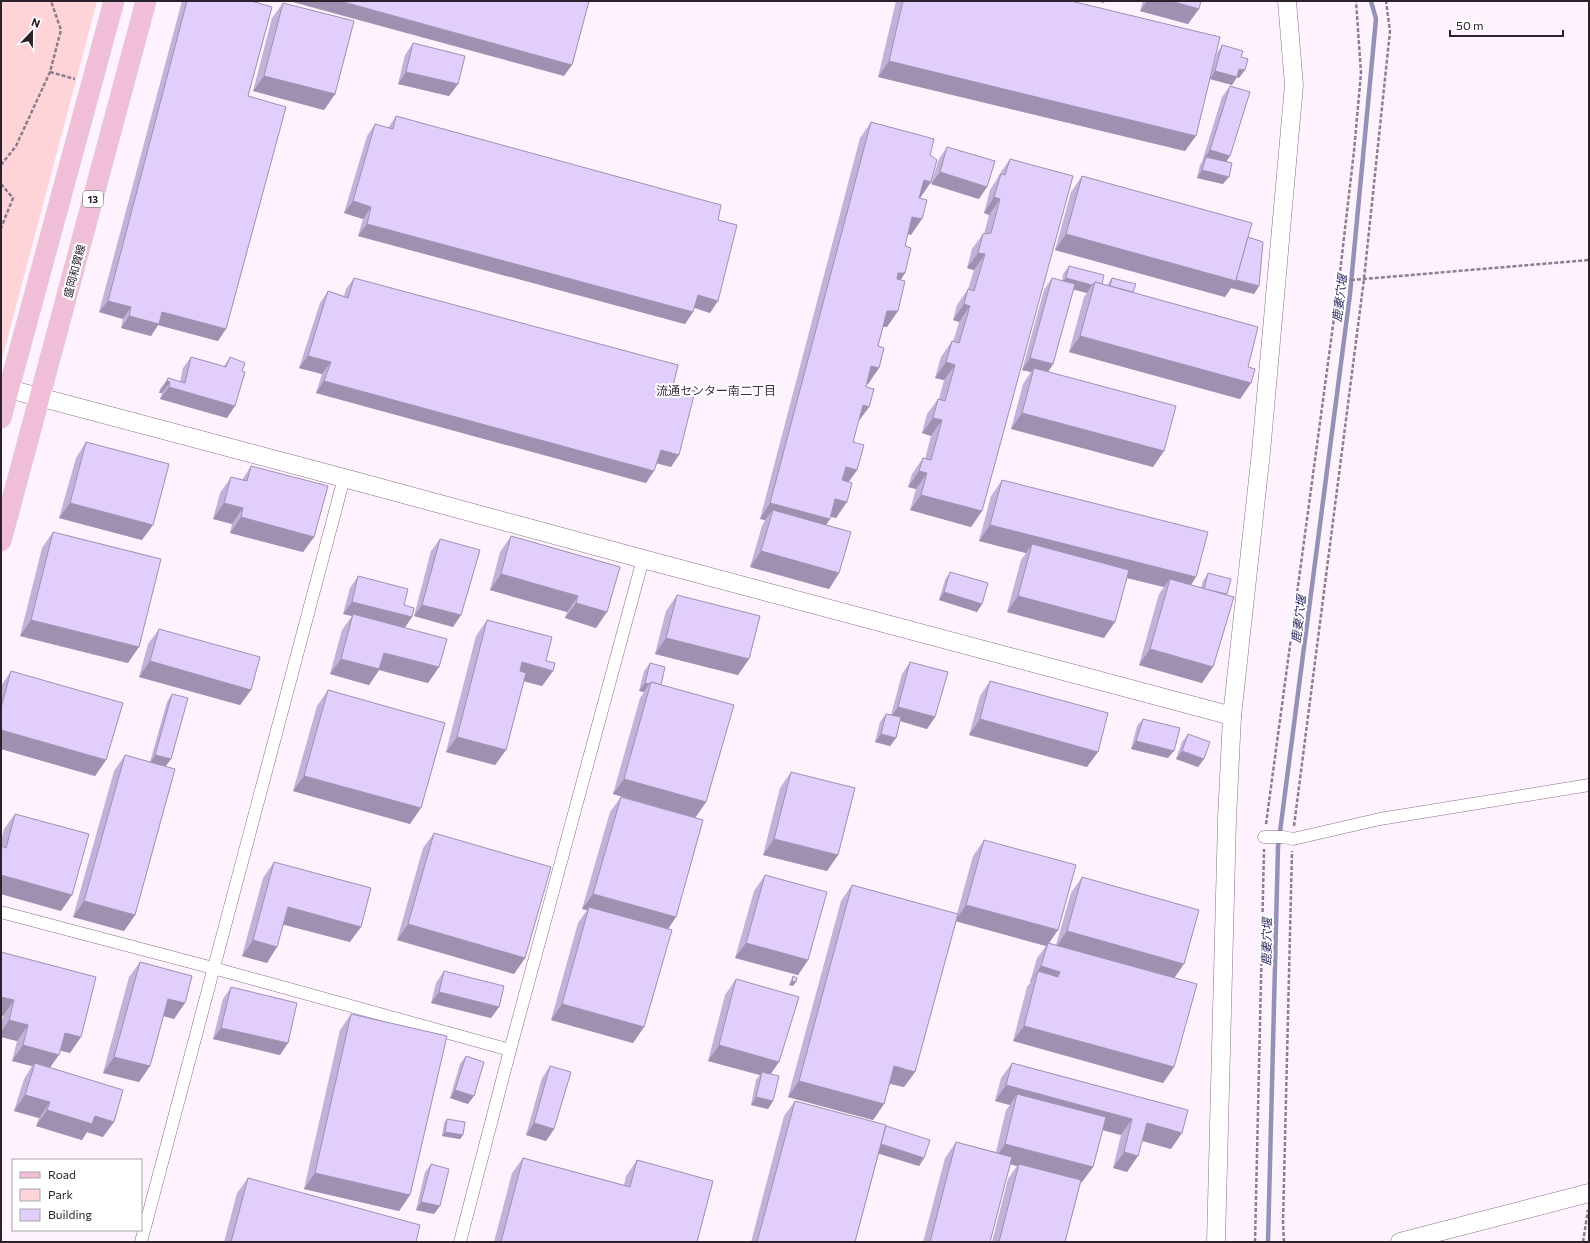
<svg xmlns="http://www.w3.org/2000/svg" width="1590" height="1243" font-family="Commissioner,'Noto Sans JP',sans-serif">
<style>
.green{fill:#fed4d9}
.lines{fill:none;stroke-linecap:round;stroke-linejoin:round}
.stream{stroke:#9392b6;stroke-width:4.5}
.street-casing{stroke:#887088;stroke-width:13}
.secondary-casing{stroke:#887088;stroke-width:19}
.primary-casing{stroke:#d5d3d5;stroke-width:21}
.path{stroke:#8a7f8a;stroke-width:2.5;stroke-dasharray:4 2;stroke-linecap:butt}
.street{stroke:#fff;stroke-width:12}
.secondary{stroke:#fff;stroke-width:18}
.primary{stroke:#f1bed8;stroke-width:20}
.wall{fill:#c2b1d9}
.shaded-wall{fill:#9e90b0}
.building{fill:#e1cefc;stroke:#9e90b0}
.labels{text-anchor:middle;dominant-baseline:central;stroke-width:4;stroke-linejoin:round;paint-order:stroke}
.shield{fill:#fff;stroke:#6b646b;stroke-width:1}
.shield-label{font-size:10px;font-weight:bold;fill:#2b212b}
.street-label{font-size:11px;fill:#2b212b;stroke:#fff}
.water-label{font-size:12px;font-style:italic;fill:#302e66;stroke:#fff}
.neighbourhood-label{font-size:12px;fill:#402c41;stroke:#fff}
</style>
<rect width="100%" height="100%" fill="#fdf2fd"/>
<path class="green" d="M1 1H97L1 363Z"/>
<g class="lines">
<path class="stream" d="M1268 1242 1278 847 1350 294 1376 19 1371 1"/>
<defs>
<g id="street">
<path d="M1264 837H1283L1293 839 1380 819 1589 785"/>
<path d="M1 912 213 968 510 1050"/>
<path d="M141 1242 344 478"/>
<path d="M460 1242 510 1050 643 559"/>
</g>
<g id="secondary">
<path d="M1 387 344 478 643 559 1232 716"/>
<path d="M1216 1242 1227 819 1232 716 1261 452 1294 85 1287 1"/>
<path d="M1400 1242 1589 1193"/>
</g>
<g id="primary">
<path d="M1 418 114 1"/>
<path d="M1 541 146 1"/>
</g>
</defs>
<use href="#street" class="street-casing"/>
<use href="#secondary" class="secondary-casing"/>
<use href="#primary" class="primary-casing"/>
<g class="path">
<path d="M50 72 75 79"/>
<path d="M1 165 16 146 50 72 61 30 51 1"/>
<path d="M1 184 13 198 1 228"/>
<path d="M1339 281 1589 260"/>
<path d="M1266 824 1339 281 1354 151 1361 73 1356 1"/>
<path d="M1294 826 1364 279 1390 31 1386 1"/>
<path d="M1255 1242 1264 849"/>
<path d="M1284 1242 1283 1223 1292 851"/>
<path d="M1583 1242 1588 1210"/>
</g>
<use href="#street" class="street"/>
<use href="#secondary" class="secondary"/>
<use href="#primary" class="primary"/>
</g>
<g class="wall">
<path d="M182 1H251L248 96 218 341 158 325 151 336 121 328 123 319 99 312Z"/>
<path d="M896 1H1071L1211 75 1217 53 1222 45 1241 57 1239 78 1237 77 1232 85 1210 79 1185 151 878 77Z"/>
<path d="M1143 1H1201L1188 24 1140 11Z"/>
<path d="M283 3 335 94 324 110 253 91 272 18Z"/>
<path d="M413 43 458 84 449 96 398 84 405 55Z"/>
<path d="M1230 86 1226 162 1223 184 1197 178 1200 165 1202 162 1222 97Z"/>
<path d="M396 116 718 220 710 313 694 308 693 312 685 324 358 236 363 219 344 213 367 136 375 124 388 128Z"/>
<path d="M871 122 930 155 931 182 920 198 919 197 911 235 908 234 905 246V273L901 280 887 327H883L878 346 879 368 868 384H866V387L869 407 858 422 853 442 857 470 849 482 836 518 831 516 826 525 839 573 829 589 750 567 762 526 765 520 760 519 860 138Z"/>
<path d="M947 147 979 199 931 184 939 159Z"/>
<path d="M1010 159 982 511 971 527 910 510 916 489 908 487 912 474 923 458 925 459 931 436 922 433 927 414 938 399H939L944 380 935 378 941 357 952 341 953 342 959 322 953 320 957 305 968 289 974 270 967 268 972 249 983 234H984L989 215 984 213 990 190 997 179 999 175Z"/>
<path d="M1082 176 1248 238 1259 286 1254 294 1231 288 1225 297 1055 250 1071 192Z"/>
<path d="M1069 266 1102 284 1107 285 1112 278 1133 292 1248 367 1251 383 1240 399 1069 352 1084 297 1087 293 1073 289 1053 364 1048 372 1164 451 1153 467 1011 429 1023 384 1031 372 1022 370 1044 290 1052 278 1062 281 1063 274Z"/>
<path d="M354 278 673 386 671 467 657 463 646 483 316 393 322 374 299 368 320 303 328 291 344 296 346 289Z"/>
<path d="M191 357 224 366 230 357 227 418 160 399 162 393H159L160 389 168 378 180 382 183 368Z"/>
<path d="M86 442 142 540 59 518 76 458Z"/>
<path d="M251 466 314 537 303 552 230 533 232 524 213 519 220 493 231 477 242 480Z"/>
<path d="M1002 480 1191 585 1201 588 1203 581 1208 573 1227 594 1202 683 1139 665 1159 594 1164 587 1126 578 1104 638 1007 612 1021 560 1026 553 979 541 991 496Z"/>
<path d="M53 532 128 663 20 636 42 548Z"/>
<path d="M511 536 620 567 596 628 565 618 567 612 490 590 500 552Z"/>
<path d="M440 539 461 615 453 627 414 616 431 551Z"/>
<path d="M950 572 982 604 977 612 939 600 945 580Z"/>
<path d="M358 576 404 605V628L439 667 428 683 379 670 369 685 330 674 342 630 352 616 343 614 350 588Z"/>
<path d="M677 595 749 659 738 675 655 654 666 611Z"/>
<path d="M487 620 546 661 553 671 542 686 524 681 506 750 495 765 446 752 476 636Z"/>
<path d="M159 629 251 690 240 705 139 677 148 644Z"/>
<path d="M910 662 935 717 927 729 900 721 896 738 890 746 875 742 880 722 886 714 891 715 902 674Z"/>
<path d="M650 663 661 685 706 802 695 818 613 794 640 698 644 692 639 691 644 671Z"/>
<path d="M11 671 106 760 95 776 1 749V686Z"/>
<path d="M990 681 1087 767 969 735 980 696Z"/>
<path d="M328 690 410 824 293 791 317 706Z"/>
<path d="M172 694 171 759 165 767 135 915 124 931 73 917 114 771 125 755 150 762 167 702Z"/>
<path d="M1143 719 1168 758 1131 749 1137 726Z"/>
<path d="M1188 734 1198 767 1176 759 1182 742Z"/>
<path d="M791 772 827 871 763 855 780 788Z"/>
<path d="M621 797 676 917 668 929 644 1027 633 1043 551 1020 578 923 587 910 582 909 610 812Z"/>
<path d="M15 814 61 911 1 894V841L4 829Z"/>
<path d="M434 833 525 958 514 974 397 940 423 848Z"/>
<path d="M984 840 1049 943 1056 945 1071 893 1082 877 1174 978V1067L1163 1083 1013 1041 1027 987 1031 982H1030L1037 958 1046 946 956 921 915 1072 904 1087 890 1084 884 1104 873 1120 788 1097 841 901 852 885 957 914 973 856Z"/>
<path d="M274 862 350 942 284 924 267 963 242 956 263 878Z"/>
<path d="M765 875 808 960 798 975 735 958 754 891Z"/>
<path d="M1 952 70 1053 60 1050 50 1068 103 1137 87 1132 82 1140 36 1126 39 1118 14 1111 24 1079 32 1066 12 1061 17 1041 1 1037V1025L3 1016Z"/>
<path d="M140 962 174 1019 163 1016 150 1066 139 1082 103 1073 129 977Z"/>
<path d="M444 971 499 1007 491 1018 431 1003 436 983Z"/>
<path d="M793 976V986L789 985 791 980Z"/>
<path d="M736 979 771 1074 773 1101 768 1109 751 1105 756 1080 760 1075 708 1061 725 995Z"/>
<path d="M231 987 280 1055 213 1039 223 999Z"/>
<path d="M351 1014 410 1195 399 1211 304 1189 340 1030Z"/>
<path d="M466 1056 468 1104 450 1098 460 1064Z"/>
<path d="M1012 1063 1188 1110 1171 1149 1142 1141 1127 1172 1113 1168 1121 1135 1102 1130 1093 1167 1082 1182H1081L1065 1242H992L1008 1179 1017 1166 1010 1164 990 1242H923L945 1158 956 1142 996 1152 1006 1110 1010 1105 995 1101 1001 1078Z"/>
<path d="M550 1066 554 1129 546 1141 526 1135 542 1078Z"/>
<path d="M795 1101 886 1126 924 1158 919 1166 879 1153 855 1242H751L784 1116Z"/>
<path d="M447 1119 463 1135 460 1139 442 1136 444 1123Z"/>
<path d="M523 1158 624 1185 626 1176 637 1160 697 1242H494L512 1173Z"/>
<path d="M431 1164 434 1214 416 1210 425 1172Z"/>
<path d="M248 1178 416 1242H224L237 1193Z"/>
</g>
<g class="shaded-wall">
<path d="M289 1H340L572 65 564 76Z"/>
<path d="M1095 1H1105L1104 3Z"/>
<path d="M1147 1H1171L1199 9 1188 24 1140 11Z"/>
<path d="M889 61 1196 136 1185 151 878 77Z"/>
<path d="M1239 69 1245 70 1239 78 1237 77 1232 85 1210 79 1215 71Z"/>
<path d="M406 72 458 84 449 96 398 84Z"/>
<path d="M264 76 335 94 324 110 253 91Z"/>
<path d="M1210 150 1230 156 1222 168 1206 157 1202 162Z"/>
<path d="M1202 170 1229 177 1223 184 1197 178Z"/>
<path d="M940 172 987 187 979 199 931 184Z"/>
<path d="M924 180 931 182 920 198 913 196Z"/>
<path d="M994 197 1000 199 989 215 984 213Z"/>
<path d="M353 201 371 207 363 219 344 213Z"/>
<path d="M912 217 922 219 911 235 901 232Z"/>
<path d="M367 224 693 312 685 324 358 236Z"/>
<path d="M1066 234 1236 280 1259 286 1254 294 1231 288 1225 297 1055 250Z"/>
<path d="M978 253 985 254 974 270 967 268Z"/>
<path d="M898 273H905L894 288Z"/>
<path d="M1066 278 1092 285 1087 293 1060 286Z"/>
<path d="M698 295 718 301 710 313 690 306Z"/>
<path d="M108 301 131 307 123 319 99 312Z"/>
<path d="M964 304 970 306 959 322 953 320Z"/>
<path d="M887 311H898L887 327H876Z"/>
<path d="M162 312 226 329 218 341 158 325 151 336 121 328 129 316Z"/>
<path d="M1080 336 1251 383 1240 399 1069 352Z"/>
<path d="M308 356 331 362 322 374 299 368Z"/>
<path d="M1030 358 1053 364 1045 376 1034 368 1031 372 1022 370Z"/>
<path d="M946 362 955 365 944 380 935 378Z"/>
<path d="M871 366 879 368 868 384 860 382Z"/>
<path d="M167 381 170 382 162 393H159Z"/>
<path d="M324 381 654 471 646 483 316 393Z"/>
<path d="M169 387 235 406 227 418 160 399Z"/>
<path d="M863 405 869 407 858 422Z"/>
<path d="M1022 413 1164 451 1153 467 1011 429Z"/>
<path d="M933 418 942 420 931 436 922 433Z"/>
<path d="M661 450 679 455 671 467 652 462Z"/>
<path d="M846 467 857 470 846 485 835 482Z"/>
<path d="M919 471 927 473 916 489 908 487Z"/>
<path d="M921 495 982 511 971 527 910 510Z"/>
<path d="M835 499 847 502 836 518 824 515Z"/>
<path d="M70 503 153 525 142 540 59 518Z"/>
<path d="M224 503 243 508 232 524 213 519Z"/>
<path d="M770 503 830 519 819 535 773 510 765 520 760 519Z"/>
<path d="M241 517 314 537 303 552 230 533Z"/>
<path d="M990 525 1196 577 1186 593 1170 579 1164 587 1030 554 1032 544 1026 553 979 541Z"/>
<path d="M761 551 839 573 829 589 750 567Z"/>
<path d="M501 574 578 596 567 612 490 590Z"/>
<path d="M944 592 982 604 977 612 939 600Z"/>
<path d="M1018 596 1115 622 1104 638 1007 612Z"/>
<path d="M352 602 412 617 404 629 353 614 352 616 343 614Z"/>
<path d="M576 603 607 612 596 628 565 618Z"/>
<path d="M422 605 461 615 453 627 414 616Z"/>
<path d="M31 620 139 647 128 663 20 636Z"/>
<path d="M666 638 749 659 738 675 655 654Z"/>
<path d="M1150 649 1213 667 1202 683 1139 665Z"/>
<path d="M384 653 439 667 428 683 379 670 369 685 330 674 341 659Z"/>
<path d="M150 661 251 690 240 705 139 677Z"/>
<path d="M522 662 553 671 542 686 511 678Z"/>
<path d="M645 683 649 684 644 692 639 691Z"/>
<path d="M898 707 935 717 927 729 890 718Z"/>
<path d="M980 719 1098 752 1087 767 969 735Z"/>
<path d="M1 730 106 760 95 776 1 749Z"/>
<path d="M881 734 896 738 890 746 875 742Z"/>
<path d="M457 737 506 750 495 765 446 752Z"/>
<path d="M1136 741 1174 751 1168 758 1131 749Z"/>
<path d="M1182 751 1204 759 1198 767 1176 759Z"/>
<path d="M155 755 171 759 165 767 150 763Z"/>
<path d="M304 776 421 808 410 824 293 791Z"/>
<path d="M624 779 706 802 695 818 613 794Z"/>
<path d="M774 839 838 855 827 871 763 855Z"/>
<path d="M1 875 72 895 61 911 1 894Z"/>
<path d="M593 894 676 917 665 933 589 907 587 910 582 909Z"/>
<path d="M84 901 135 915 124 931 73 917Z"/>
<path d="M966 905 1058 930 1047 946 1048 943 1046 946 955 921Z"/>
<path d="M288 907 361 927 350 942 277 923Z"/>
<path d="M408 924 525 958 514 974 397 940Z"/>
<path d="M1067 931 1184 964 1173 980 1056 947Z"/>
<path d="M253 940 277 947 267 963 242 956Z"/>
<path d="M746 943 808 960 798 975 735 958Z"/>
<path d="M1041 966 1060 972 1049 987 1038 971 1031 982H1030Z"/>
<path d="M792 981 796 982 793 986 789 985Z"/>
<path d="M439 992 499 1007 491 1018 431 1003Z"/>
<path d="M1 997 14 1000 3 1016 1 1015Z"/>
<path d="M168 999 185 1003 174 1019 157 1014Z"/>
<path d="M562 1004 644 1027 633 1043 551 1020Z"/>
<path d="M9 1020 28 1025 17 1041 1 1037V1032Z"/>
<path d="M1024 1026 1174 1067 1163 1083 1013 1041Z"/>
<path d="M221 1028 288 1043 280 1055 213 1039Z"/>
<path d="M65 1033 81 1037 70 1053 54 1049Z"/>
<path d="M23 1045 59 1055 48 1070 35 1063 32 1066 12 1061Z"/>
<path d="M719 1045 779 1062 768 1078 762 1072 760 1075 708 1061Z"/>
<path d="M114 1057 150 1066 139 1082 103 1073Z"/>
<path d="M894 1066 915 1072 904 1087 883 1082Z"/>
<path d="M799 1081 884 1104 873 1120 788 1097Z"/>
<path d="M1006 1085 1132 1119 1121 1135 1014 1106 1017 1094 1010 1105 995 1101Z"/>
<path d="M455 1090 474 1096 468 1104 450 1098Z"/>
<path d="M25 1095 50 1102 39 1118 14 1111Z"/>
<path d="M756 1097 773 1101 768 1109 751 1105Z"/>
<path d="M47 1110 95 1116 114 1122 103 1137 87 1132 82 1140 36 1126Z"/>
<path d="M534 1123 554 1129 546 1141 526 1135Z"/>
<path d="M1147 1123 1182 1133 1171 1149 1136 1139Z"/>
<path d="M445 1132 463 1135 460 1139 442 1136Z"/>
<path d="M879 1144 924 1158 919 1166 873 1152Z"/>
<path d="M1005 1144 1093 1167 1082 1182 1018 1166 1019 1164 1017 1166 994 1160Z"/>
<path d="M1124 1152 1138 1156 1127 1172 1113 1168Z"/>
<path d="M315 1173 410 1195 399 1211 304 1189Z"/>
<path d="M421 1202 440 1206 434 1214 416 1210Z"/>
</g>
<g class="building">
<path d="M187 1H251L272 7 248 96 286 107 226 329 162 312 159 324 129 316 131 307 108 301Z"/>
<path d="M340 1H589L572 65Z"/>
<path d="M903 1H1071L1220 37 1196 136 889 61Z"/>
<path d="M1171 1H1201L1199 9Z"/>
<path d="M283 3 354 21 335 94 264 76Z"/>
<path d="M413 43 465 56 458 84 406 72Z"/>
<path d="M1222 45 1243 51 1241 57 1248 59 1245 70 1239 69 1237 77 1215 71Z"/>
<path d="M1230 86 1250 92 1230 156 1210 150Z"/>
<path d="M396 116 721 205 718 220 737 225 718 301 698 295 693 312 367 224 371 207 353 201 375 124 393 129Z"/>
<path d="M871 122 934 139 930 155 937 160 931 182 924 180 919 198 927 200 922 219 912 217 905 246 911 248 905 273H898L897 279 905 281 898 311H887L878 346 884 348 879 368 871 366 866 387 874 389 869 407 863 405 853 442 864 445 857 470 846 467 842 480 852 483 847 502 835 499 830 519 770 503Z"/>
<path d="M947 147 995 161 987 187 940 172Z"/>
<path d="M1206 157 1232 163 1229 177 1202 170Z"/>
<path d="M1010 159 1073 176 982 511 921 495 927 473 919 471 923 458 931 460 942 420 933 418 938 399 945 401 955 365 946 362 952 341 959 343 970 306 964 304 968 289 974 291 985 254 978 253 983 234 991 233 1000 199 994 197 1001 174 1005 175Z"/>
<path d="M1082 176 1252 223 1236 281 1066 234Z"/>
<path d="M1248 237 1263 242 1259 286 1236 280Z"/>
<path d="M1069 266 1104 275 1102 284 1095 282 1092 285 1066 278Z"/>
<path d="M354 278 678 365 673 386 695 391 679 455 661 450 654 471 324 381 331 362 308 356 328 291 348 298Z"/>
<path d="M1052 278 1075 284 1053 364 1030 358Z"/>
<path d="M1112 278 1136 284 1133 292 1110 286Z"/>
<path d="M1095 282 1258 327 1248 367 1255 369 1251 383 1080 336Z"/>
<path d="M191 357 226 367 230 357 245 363 242 371 245 372 235 406 169 387 170 382 167 381 168 378 185 383Z"/>
<path d="M1034 368 1176 406 1164 451 1022 413Z"/>
<path d="M86 442 169 464 153 525 70 503Z"/>
<path d="M251 466 328 486 314 537 241 517 243 508 224 503 231 477 247 481Z"/>
<path d="M1002 480 1208 532 1196 577 990 525Z"/>
<path d="M773 510 851 532 839 573 761 551Z"/>
<path d="M53 532 161 559 139 647 31 620Z"/>
<path d="M511 536 620 567 607 612 576 603 578 596 501 574Z"/>
<path d="M440 539 480 550 461 615 422 605Z"/>
<path d="M1032 544 1129 570 1115 622 1018 596Z"/>
<path d="M950 572 988 583 982 604 944 592Z"/>
<path d="M1208 573 1231 579 1227 594 1204 589Z"/>
<path d="M358 576 408 589 404 605 414 608 412 617 352 602Z"/>
<path d="M1170 579 1234 597 1213 667 1150 649Z"/>
<path d="M677 595 760 616 749 659 666 638Z"/>
<path d="M353 614 447 639 439 667 384 653 379 669 341 659Z"/>
<path d="M487 620 552 637 546 661 555 663 553 671 522 662 520 671 526 673 506 750 457 737Z"/>
<path d="M159 629 260 657 251 690 150 661Z"/>
<path d="M910 662 948 672 935 717 898 707Z"/>
<path d="M650 663 665 667 661 685 651 682 649 684 645 683Z"/>
<path d="M11 671 123 703 106 760 1 730V708Z"/>
<path d="M990 681 1108 713 1098 752 980 719Z"/>
<path d="M651 682 734 705 706 802 624 779Z"/>
<path d="M328 690 445 723 421 808 304 776Z"/>
<path d="M172 694 188 698 171 759 155 755Z"/>
<path d="M886 714 901 717 896 738 881 734Z"/>
<path d="M1143 719 1180 728 1174 751 1136 741Z"/>
<path d="M1188 734 1210 742 1204 759 1182 751Z"/>
<path d="M125 755 175 769 135 915 84 901Z"/>
<path d="M791 772 855 788 838 855 774 839Z"/>
<path d="M621 797 703 820 676 917 593 894Z"/>
<path d="M15 814 89 834 72 895 1 875V846L6 848Z"/>
<path d="M434 833 551 867 525 958 408 924Z"/>
<path d="M984 840 1076 865 1058 930 966 905Z"/>
<path d="M274 862 371 888 361 927 288 907 277 947 253 940Z"/>
<path d="M765 875 827 892 808 960 746 943Z"/>
<path d="M1082 877 1199 910 1184 964 1067 931Z"/>
<path d="M852 885 958 914 915 1072 894 1066 884 1104 799 1081Z"/>
<path d="M589 907 672 930 644 1027 562 1004Z"/>
<path d="M1048 943 1197 984 1174 1067 1024 1026 1038 971 1058 977 1060 972 1041 966Z"/>
<path d="M1 952 96 977 81 1037 65 1033 59 1055 23 1045 28 1025 9 1020 14 1000 1 997Z"/>
<path d="M140 962 192 976 185 1003 168 999 150 1066 114 1057Z"/>
<path d="M444 971 504 986 499 1007 439 992Z"/>
<path d="M793 976 797 978 796 982 792 981Z"/>
<path d="M736 979 799 997 779 1062 719 1045Z"/>
<path d="M231 987 297 1003 288 1043 221 1028Z"/>
<path d="M351 1014 447 1036 410 1195 315 1173Z"/>
<path d="M466 1056 484 1062 474 1096 455 1090Z"/>
<path d="M35 1063 123 1090 114 1122 95 1116 92 1124 47 1110 50 1102 25 1095Z"/>
<path d="M1012 1063 1188 1110 1182 1133 1147 1123 1138 1156 1124 1152 1132 1119 1006 1085Z"/>
<path d="M550 1066 571 1072 554 1129 534 1123Z"/>
<path d="M762 1072 779 1076 773 1101 756 1097Z"/>
<path d="M1017 1094 1106 1117 1093 1167 1005 1144Z"/>
<path d="M795 1101 886 1125 855 1242H757Z"/>
<path d="M447 1119 465 1122 463 1135 445 1132Z"/>
<path d="M886 1126 930 1140 924 1158 881 1144Z"/>
<path d="M956 1142 1012 1157 990 1242H930Z"/>
<path d="M523 1158 630 1187 637 1160 713 1181 697 1242H501Z"/>
<path d="M431 1164 449 1169 440 1206 421 1202Z"/>
<path d="M1019 1164 1081 1180 1065 1242H999Z"/>
<path d="M248 1178 420 1225 416 1242H231Z"/>
</g>
<g class="labels">
<rect class="shield" x="83" y="191" width="20" height="16" rx="3"/>
<g class="shield-label">
<text x="93" y="199">13</text>
</g>
<g class="street-label">
<text transform="translate(74 271) rotate(-75)">盛岡和賀線</text>
</g>
<g class="water-label">
<text transform="translate(1339 298) rotate(-83)">鹿妻穴堰</text>
<text transform="translate(1298 619) rotate(-83)">鹿妻穴堰</text>
<text transform="translate(1266 942) rotate(-89)">鹿妻穴堰</text>
</g>
<g class="neighbourhood-label">
<text x="716" y="390">流通センター南二丁目</text>
</g>
</g>
<rect width="1590" height="1243" fill="none" stroke="#2b212b" stroke-width="4"/>
<rect x="12" y="1159" width="130" height="72" fill="#ffffff" stroke="#aaa6aa"/>
<rect x="20" y="1172" width="20" height="6" fill="#f1bed8" stroke="#aaa6aa"/>
<text x="48" y="1179" font-size="12" fill="#2b212b">Road</text>
<rect x="20" y="1189" width="20" height="12" fill="#fed4d9" stroke="#aaa6aa"/>
<text x="48" y="1199" font-size="12" fill="#2b212b">Park</text>
<rect x="20" y="1209" width="20" height="12" fill="#e1cefc" stroke="#aaa6aa"/>
<text x="48" y="1219" font-size="12" fill="#2b212b">Building</text>
<g transform="translate(32 32) rotate(22)" stroke="#ffffff" stroke-width="3" paint-order="stroke">
<path d="M0-3L7 15L0 10L-7 15Z" fill="#2b212b"/>
<text y="-6" font-size="11" font-weight="bold" text-anchor="middle" fill="#2b212b">N</text>
</g>
<path d="M1450 30v6h113v-6" fill="none" stroke="#2b212b" stroke-width="2"/>
<text x="1456" y="30" font-size="12" fill="#2b212b" stroke="#ffffff" stroke-width="3" paint-order="stroke">50 m</text>
</svg>
